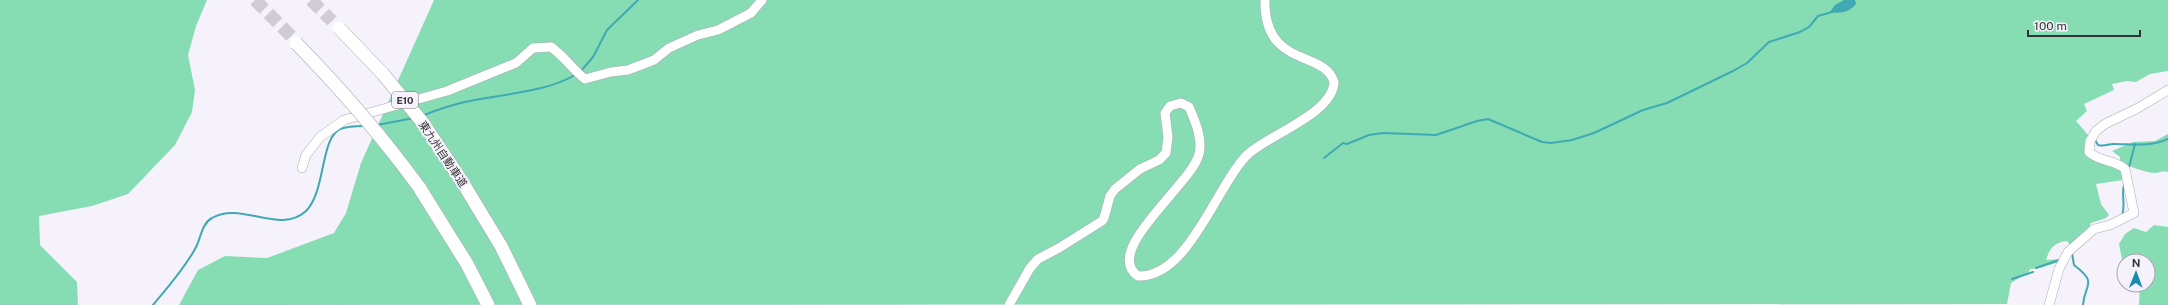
<svg xmlns="http://www.w3.org/2000/svg" width="2168" height="305" font-family="'Public Sans','Noto Sans JP',sans-serif">
<style>
.green{fill:#87ddb3}
.water{fill:#3fa9b4}
.lines{fill:none;stroke-linecap:round;stroke-linejoin:round}
.stream{stroke:#3fa9b4;stroke-width:2}
.highway-tunnel{stroke:#cfccd5;stroke-width:13;stroke-dasharray:13 6;stroke-linecap:butt}
.minor-casing{stroke:#aeaab3;stroke-width:10}
.highway-casing{stroke:#aeaab3;stroke-width:14}
.minor{stroke:#fff;stroke-width:9}
.highway{stroke:#fff;stroke-width:13}
.highway-bridge-casing{stroke:#aeaab3;stroke-width:14;stroke-linecap:butt}
.highway-bridge{stroke:#fff;stroke-width:13}
.labels{text-anchor:middle;dominant-baseline:central;stroke-width:4;stroke-linejoin:round;paint-order:stroke}
.shield{fill:#f6f2fc;stroke:#6e6c72;stroke-width:1}
.shield-label{font-size:10px;font-weight:bold;fill:#343337}
.street-label{font-size:11px;fill:#343337;stroke:#f6f2fc}
</style>
<rect width="100%" height="100%" fill="#f6f2fc"/>
<g class="green">
<path d="M0 0H207L196 26 188 55 195 90 192 112 175 145 128 194 92 206 39 216 40 245 77 282 78 305H0Z"/>
<path d="M434 0H2168V71L2150 74 2136 82 2127 81 2112 84 2114 90 2084 104 2087 111 2076 121 2089 136C2071 167 2108 159 2122 170L2123 180 2096 184 2101 204 2109 215 2106 218 2091 223 2086 233 2071 246 2067 241C2055 242 2049 249 2046 260L2061 259 2059 262 2040 268 2030 269 2029 272 2011 283 2007 304 179 305 198 270 225 256 267 258 334 233 346 213 361 163Z"/>
<path d="M2168 134V172C2162 170 2160 173 2155 173 2146 173 2128 166 2120 162V157L2112 151 2133 142 2155 141Z"/>
<path d="M2154 225 2168 227V305H2139L2140 285H2148V261H2125L2122 259 2119 244 2125 234 2134 228 2146 232Z"/>
</g>
<path class="water" d="M1844 0H1855L1856 4C1849 12 1841 14 1830 12L1835 5Z"/>
<g class="lines">
<g class="stream">
<path d="M581 71 593 57 607 30 638 0"/>
<path d="M424 115C437 110 451 105 465 102 500 94 544 93 575 75"/>
<path d="M377 125 414 118"/>
<path d="M2095 140 2098 145C2104 147 2108 144 2113 144 2131 144 2152 147 2168 139"/>
<path d="M1324 158 1343 143 1347 144 1369 135 1383 133 1436 135 1477 121 1488 119 1542 142 1551 143 1572 140 1594 133 1643 110 1667 103 1733 71 1747 63 1769 42 1800 32 1809 27 1818 16 1832 12"/>
<path d="M2129 167 2135 144"/>
<path d="M2122 215C2126 205 2121 195 2124 185"/>
<path d="M2072 253 2074 265C2099 284 2084 284 2083 305"/>
<path d="M2036 268 2059 260"/>
<path d="M2012 279 2033 272"/>
<path d="M153 305C168 287 184 269 195 249 201 239 201 224 212 218 241 201 280 235 306 211 326 191 320 139 340 129 348 126 357 126 364 126"/>
</g>
<g class="highway-tunnel">
<path d="M255 0 292 37"/>
<path d="M311 0 332 21"/>
</g>
<defs>
<g id="minor">
<path d="M302 168 306 155 320 137 344 120 447 91 516 63 533 48 551 47C565 57 572 69 585 79L611 72 628 70 654 60 669 48 698 35 718 30 751 13 762 0"/>
<path d="M1009 305 1030 268 1038 259 1059 248 1102 221 1104 218 1110 196 1115 189 1140 169 1159 160 1166 153 1168 137 1165 113 1170 106 1181 103 1189 107C1195 121 1203 139 1199 154 1193 183 1101 251 1138 276 1188 278 1216 187 1246 156 1267 135 1333 114 1334 82 1324 49 1264 69 1265 0"/>
<path d="M2049 305 2059 269 2068 252 2094 229 2110 225 2134 213 2125 169C2114 159 2101 163 2089 152L2090 141 2096 131 2105 124 2138 108 2168 90"/>
</g>
<g id="highway">
<path d="M461 180 501 246 530 305"/>
<path d="M419 187 467 264 488 305"/>
</g>
</defs>
<use href="#minor" class="minor-casing"/>
<use href="#highway" class="highway-casing"/>
<use href="#minor" class="minor"/>
<use href="#highway" class="highway"/>
<defs>
<g id="highway-bridge">
<path d="M339 28 383 74 423 123 461 180"/>
<path d="M296 43C340 88 381 135 419 187"/>
</g>
</defs>
<use href="#highway-bridge" class="highway-bridge-casing"/>
<use href="#highway-bridge" class="highway-bridge"/>
</g>
<g class="labels">
<rect class="shield" x="392" y="92" width="26" height="16" rx="3"/>
<g class="shield-label">
<text x="405" y="100">E10</text>
</g>
<g class="street-label">
<text transform="translate(443 154) rotate(56)">東九州自動車道</text>
</g>
</g>
<g transform="translate(2136 273) rotate(1)"><circle r="19" fill="#f6f2fc" stroke="#a8a6ad"/>
<path d="M0-3L7 15L0 10L-7 15Z" fill="#188caf"/>
<text y="-6" font-size="11" font-weight="bold" text-anchor="middle" fill="#343337">N</text>
</g>
<path d="M2028 30v6h112v-6" fill="none" stroke="#343337" stroke-width="2"/>
<text x="2034" y="30" font-size="12" fill="#343337" stroke="#f6f2fc" stroke-width="3" paint-order="stroke">100 m</text>
</svg>
